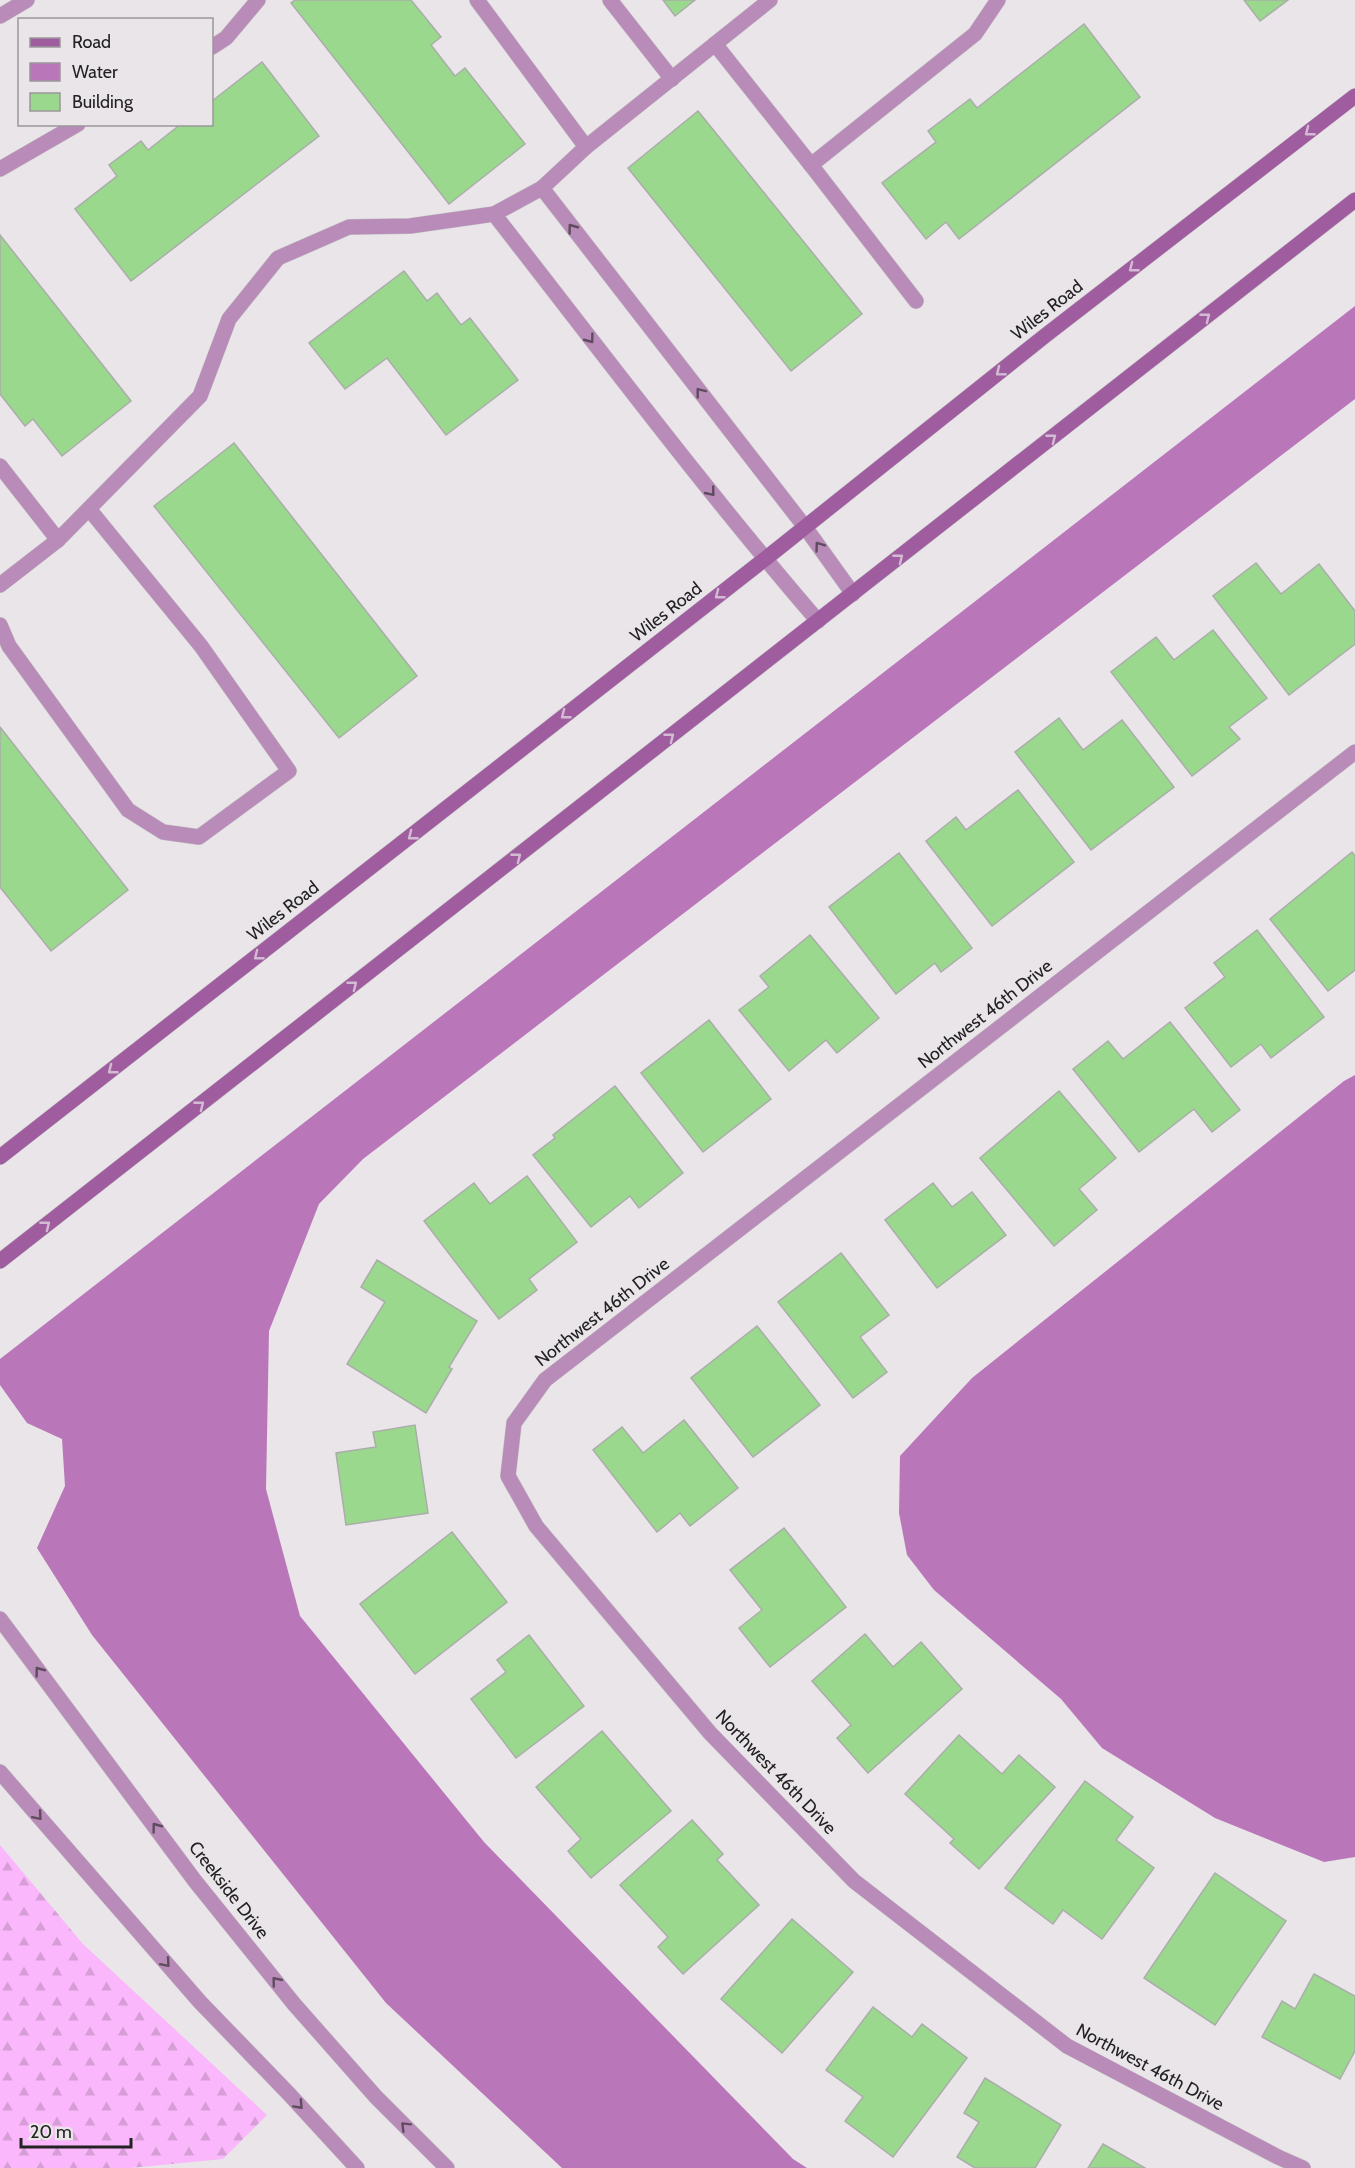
<svg xmlns="http://www.w3.org/2000/svg" width="1355" height="2168" font-family="Cabin,sans-serif">
<style>
.forest{fill:url(#forest-firs)}
.water{fill:#b977ba}
.building{fill:#9ad98d;stroke:#aaada9;stroke-width:1.5}
.lines{fill:none;stroke-linecap:round;stroke-linejoin:round}
.service-casing{stroke:#c5c2c5;stroke-width:16}
.minor-casing{stroke:#c5c2c5;stroke-width:16}
.tertiary-casing{stroke:#c5c2c5;stroke-width:16}
.secondary-casing{stroke:#c5c2c5;stroke-width:16}
.service{stroke:#b88bb8;stroke-width:15}
.minor{stroke:#b88bb8;stroke-width:15}
.tertiary{stroke:#b88bb8;stroke-width:15}
.secondary{stroke:#9f5da0;stroke-width:15}
.oneway{stroke:#d3bcd3}
.oneway2{stroke:#5f4c5f}
.labels{text-anchor:middle;dominant-baseline:central;stroke-width:6;stroke-linejoin:round;paint-order:stroke}
.street-label{font-size:18px;fill:#232223;stroke:#e9e5e9}
</style>
<defs>
<pattern id="forest-firs" width="22" height="20" patternUnits="userSpaceOnUse" patternTransform="scale(1.5)"><rect width="22" height="20" fill="#fab7fb"/><path d="M5 1l3.5 6h-7zM16 11l3.5 6h-7z" fill="#d69dd7"/></pattern>
</defs>
<rect width="100%" height="100%" fill="#e9e5e9"/>
<path class="forest" d="M0 1845 83 1944 267 2115 223 2159 130 2168H0Z"/>
<g class="water">
<path d="M1355 306V399L363 1159 319 1204 269 1331 266 1489 300 1616 484 1842 793 2159 807 2168H562L386 2003 92 1635 37 1548 65 1486 62 1439 27 1423 0 1385V1359Z"/>
<path d="M1355 1075V1857L1324 1862 1215 1818 1102 1748 1061 1699 934 1590 907 1555 899 1513 900 1456 972 1378 1344 1081Z"/>
</g>
<g class="building">
<path d="M295 0H411L441 37 431 45 455 76 465 68 525 144 449 204 291 3Z"/>
<path d="M663 0H695L675 16Z"/>
<path d="M1244 0H1288L1260 21Z"/>
<path d="M1084 24 1140 97 959 239 946 222 926 239 882 183 936 142 928 131 970 99 977 108Z"/>
<path d="M262 62 319 136 131 281 75 209 117 176 109 165 141 141 148 150 181 124H212V101Z"/>
<path d="M698 111 862 314 791 371 628 168Z"/>
<path d="M0 235 131 401 62 456 33 419 25 426 0 394Z"/>
<path d="M404 271 427 301 437 293 461 325 470 318 518 380 446 435 387 358 345 389 309 343Z"/>
<path d="M234 443 417 676 339 738 154 506Z"/>
<path d="M1256 563 1281 594 1319 564 1355 611V644L1289 695 1213 596Z"/>
<path d="M1213 630 1267 698 1229 727 1240 739 1192 776 1111 672 1156 637 1174 660Z"/>
<path d="M1059 718 1083 750 1122 720 1174 787 1091 850 1015 752Z"/>
<path d="M0 727 128 890 51 951 0 887Z"/>
<path d="M1018 790 1074 862 992 926 926 841 956 817 966 830Z"/>
<path d="M1352 852 1355 856V970L1328 991 1270 919Z"/>
<path d="M899 853 972 948 941 972 935 963 896 994 829 907Z"/>
<path d="M1257 930 1324 1017 1271 1058 1261 1044 1231 1067 1185 1008 1225 977 1214 963Z"/>
<path d="M810 935 879 1018 837 1053 826 1040 789 1071 739 1010 769 987 760 976Z"/>
<path d="M709 1020 771 1099 703 1152 641 1073Z"/>
<path d="M1170 1022 1240 1110 1212 1132 1194 1109 1139 1152 1073 1069 1108 1041 1123 1059Z"/>
<path d="M615 1086 683 1173 639 1208 630 1196 591 1227 533 1155 555 1138 553 1135Z"/>
<path d="M1059 1091 1116 1158 1079 1189 1097 1210 1054 1246 980 1158Z"/>
<path d="M527 1176 577 1242 529 1279 537 1290 499 1319 424 1221 474 1183 490 1204Z"/>
<path d="M933 1183 952 1207 972 1192 1006 1235 937 1288 885 1220Z"/>
<path d="M841 1253 889 1315 860 1337 887 1372 853 1398 778 1302Z"/>
<path d="M377 1260 477 1321 449 1367 452 1369 426 1413 347 1364 385 1302 361 1287Z"/>
<path d="M757 1326 820 1405 753 1457 691 1378Z"/>
<path d="M684 1420 738 1488 690 1526 680 1513 657 1532 593 1450 622 1427 643 1453Z"/>
<path d="M415 1425 428 1513 346 1525 336 1453 376 1447 373 1432Z"/>
<path d="M784 1528 846 1607 770 1667 739 1628 762 1610 730 1570Z"/>
<path d="M452 1532 507 1602 415 1674 360 1604Z"/>
<path d="M865 1634 893 1667 921 1642 962 1689 868 1773 837 1738 851 1725 812 1681Z"/>
<path d="M529 1635 584 1706 516 1758 471 1699 506 1672 497 1660Z"/>
<path d="M602 1731 671 1811 591 1878 568 1851 581 1839 536 1787Z"/>
<path d="M959 1735 1002 1774 1019 1755 1055 1787 979 1869 950 1843 954 1839 905 1794Z"/>
<path d="M1085 1781 1133 1817 1116 1840 1154 1868 1102 1939 1063 1910 1053 1924 1005 1888Z"/>
<path d="M692 1820 723 1854 717 1860 759 1905 683 1974 658 1947 668 1937 620 1885Z"/>
<path d="M1215 1873 1286 1921 1215 2025 1144 1978Z"/>
<path d="M792 1919 853 1972 782 2053 721 1999Z"/>
<path d="M1314 1974 1355 1996V2051L1340 2079 1262 2037 1282 2001 1295 2009Z"/>
<path d="M873 2007 912 2037 922 2024 967 2058 893 2157 845 2121 863 2097 826 2070Z"/>
<path d="M985 2078 1061 2125 1035 2168H975L957 2157 979 2122 964 2113Z"/>
<path d="M1103 2144 1145 2168H1088Z"/>
</g>
<g class="lines">
<defs>
<g id="service">
<path d="M477 0 586 147"/>
<path d="M610 0 672 79"/>
<path d="M715 44 811 165 975 34 998 0"/>
<path d="M212 47 226 38 258 0"/>
<path d="M811 165 916 301"/>
<path d="M0 169 78 124"/>
<path d="M542 188 805 527 853 594"/>
<path d="M494 214C601 351 705 490 818 621"/>
<path d="M0 466 58 540 200 396 229 319 278 258 349 227 410 226 494 214 542 188 586 147 770 0"/>
<path d="M0 585 58 540"/>
<path d="M0 625 9 646 128 810 163 832 199 837 289 771 201 646 89 509"/>
</g>
<path id="minor" d="M1303 2168 1278 2157 1067 2046 854 1881 710 1733 536 1526 508 1476 514 1423 545 1380 1355 752"/>
<g id="tertiary">
<path d="M0 16 27 0"/>
<path d="M0 1619 195 1881 294 2004 376 2097 447 2168"/>
<path d="M0 1772 200 2002 289 2094 357 2168"/>
</g>
<g id="secondary">
<path d="M0 1157 765 559 1046 335 1355 96"/>
<path d="M0 1261 1355 200"/>
</g>
</defs>
<use href="#service" class="service-casing"/>
<use href="#minor" class="minor-casing"/>
<use href="#tertiary" class="tertiary-casing"/>
<use href="#secondary" class="secondary-casing"/>
<use href="#service" class="service"/>
<use href="#minor" class="minor"/>
<use href="#tertiary" class="tertiary"/>
<use href="#secondary" class="secondary"/>
</g>
<defs><path id="oneway-chevron" d="M-2-3.5L2.5 0L-2 3.5" fill="none" stroke-width="1.6" stroke-linecap="round" stroke-linejoin="round" transform="scale(1.5)"/></defs>
<g class="oneway">
<use href="#oneway-chevron" transform="translate(1309 132) rotate(142)"/>
<use href="#oneway-chevron" transform="translate(1133 268) rotate(142)"/>
<use href="#oneway-chevron" transform="translate(1206 317) rotate(-38)"/>
<use href="#oneway-chevron" transform="translate(1000 372) rotate(141)"/>
<use href="#oneway-chevron" transform="translate(1052 438) rotate(-38)"/>
<use href="#oneway-chevron" transform="translate(899 558) rotate(-38)"/>
<use href="#oneway-chevron" transform="translate(719 595) rotate(142)"/>
<use href="#oneway-chevron" transform="translate(565 715) rotate(142)"/>
<use href="#oneway-chevron" transform="translate(670 737) rotate(-38)"/>
<use href="#oneway-chevron" transform="translate(412 836) rotate(142)"/>
<use href="#oneway-chevron" transform="translate(517 857) rotate(-38)"/>
<use href="#oneway-chevron" transform="translate(258 956) rotate(142)"/>
<use href="#oneway-chevron" transform="translate(353 985) rotate(-38)"/>
<use href="#oneway-chevron" transform="translate(112 1070) rotate(142)"/>
<use href="#oneway-chevron" transform="translate(200 1105) rotate(-38)"/>
<use href="#oneway-chevron" transform="translate(46 1225) rotate(-38)"/>
</g>
<g class="oneway2">
<use href="#oneway-chevron" transform="translate(572 228) rotate(-127)"/>
<use href="#oneway-chevron" transform="translate(590 339) rotate(53)"/>
<use href="#oneway-chevron" transform="translate(700 392) rotate(-128)"/>
<use href="#oneway-chevron" transform="translate(711 492) rotate(51)"/>
<use href="#oneway-chevron" transform="translate(819 546) rotate(-126)"/>
<use href="#oneway-chevron" transform="translate(39 1671) rotate(-127)"/>
<use href="#oneway-chevron" transform="translate(38 1816) rotate(49)"/>
<use href="#oneway-chevron" transform="translate(156 1827) rotate(-127)"/>
<use href="#oneway-chevron" transform="translate(166 1963) rotate(49)"/>
<use href="#oneway-chevron" transform="translate(276 1981) rotate(-129)"/>
<use href="#oneway-chevron" transform="translate(299 2105) rotate(47)"/>
<use href="#oneway-chevron" transform="translate(405 2126) rotate(-135)"/>
</g>
<g class="labels">
<g class="street-label">
<text transform="translate(1047 310) rotate(-38)">Wiles Road</text>
<text transform="translate(666 612) rotate(-38)">Wiles Road</text>
<text transform="translate(283 911) rotate(-38)">Wiles Road</text>
<text transform="translate(985 1014) rotate(-38)">Northwest 46th Drive</text>
<text transform="translate(602 1312) rotate(-38)">Northwest 46th Drive</text>
<text transform="translate(776 1772) rotate(46)">Northwest 46th Drive</text>
<text transform="translate(229 1890) rotate(52)">Creekside Drive</text>
<text transform="translate(1150 2067) rotate(28)">Northwest 46th Drive</text>
</g>
</g>
<rect x="18" y="18" width="195" height="108" fill="#e9e5e9" stroke="#9a979a" stroke-width="1.5"/>
<rect x="30" y="38" width="30" height="9" fill="#9f5da0" stroke="#9a979a" stroke-width="1.5"/>
<text x="72" y="48" font-size="18" fill="#232223">Road</text>
<rect x="30" y="63" width="30" height="18" fill="#b977ba" stroke="#9a979a" stroke-width="1.5"/>
<text x="72" y="78" font-size="18" fill="#232223">Water</text>
<rect x="30" y="93" width="30" height="18" fill="#9ad98d" stroke="#9a979a" stroke-width="1.5"/>
<text x="72" y="108" font-size="18" fill="#232223">Building</text>
<path d="M21 2138v9h110v-9" fill="none" stroke="#232223" stroke-width="3"/>
<text x="30" y="2138" font-size="18" fill="#232223" stroke="#e9e5e9" stroke-width="4.5" paint-order="stroke">20 m</text>
</svg>
